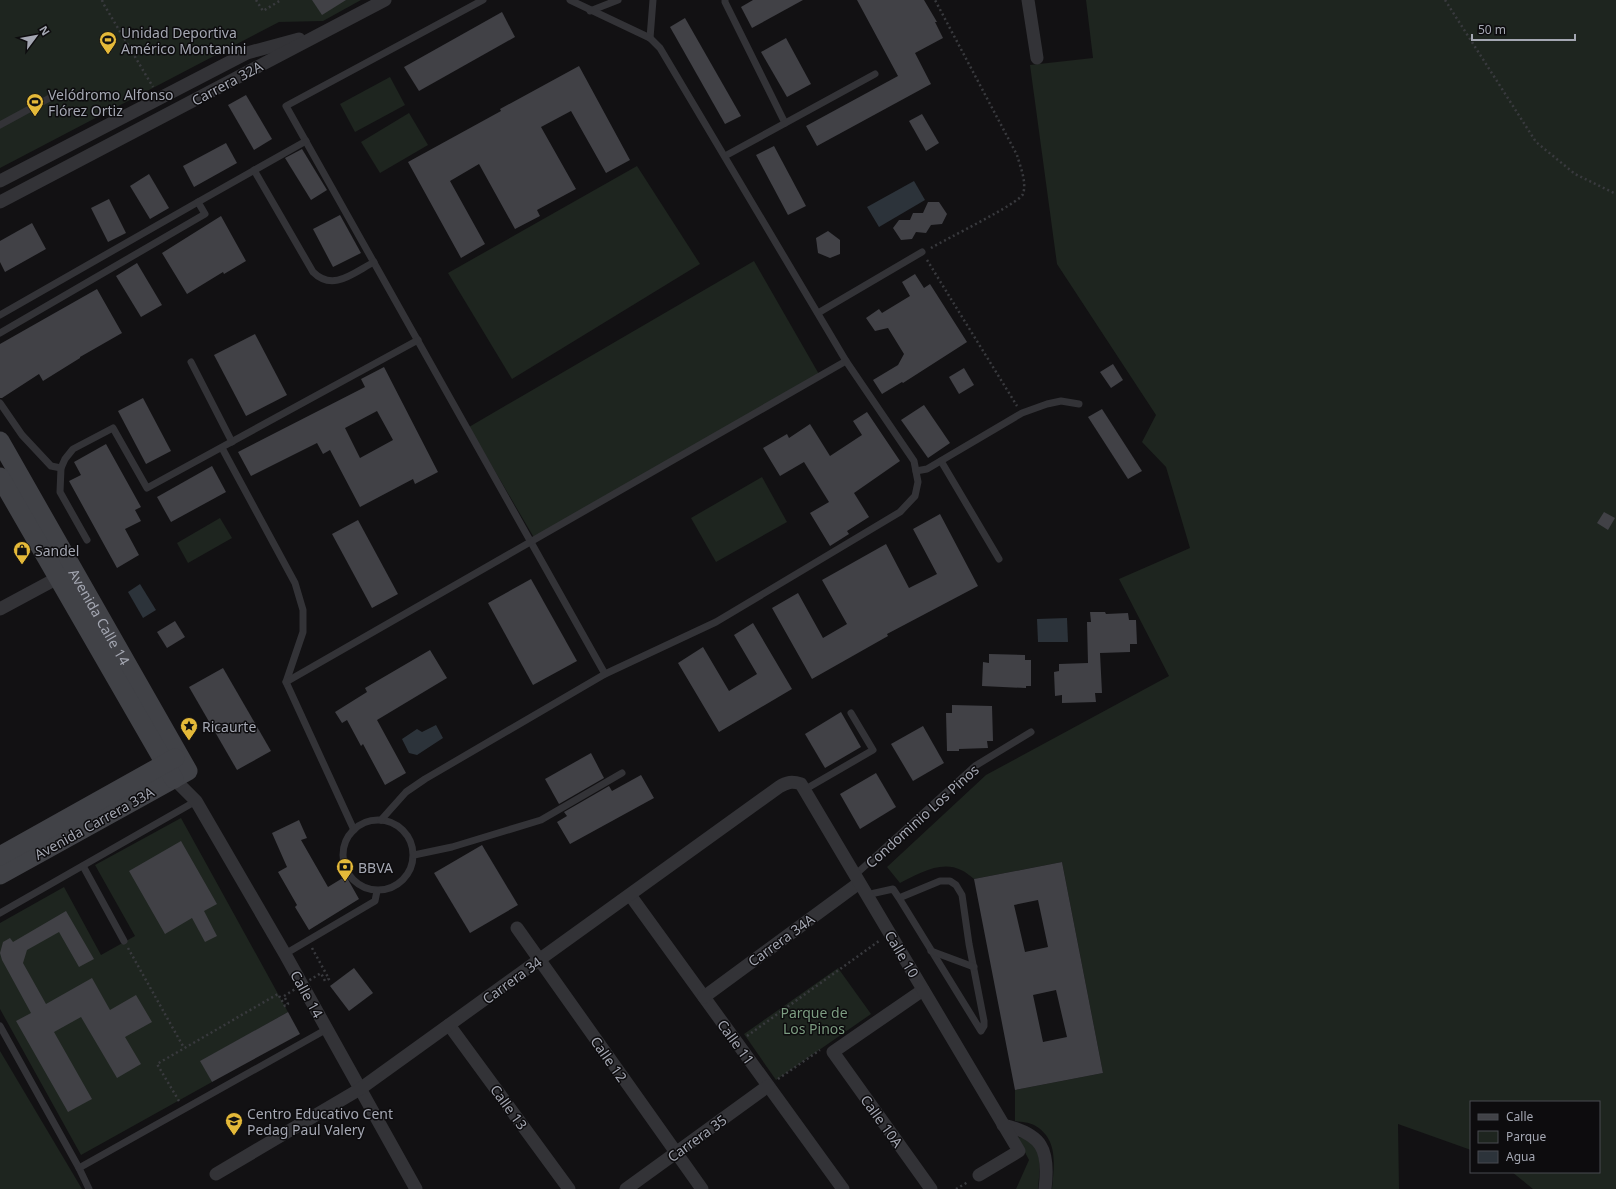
<svg xmlns="http://www.w3.org/2000/svg" width="1616" height="1189" font-family="'Noto Sans',sans-serif">
<style>
.green{fill:#1e251f}
.water{fill:#2c333a}
.building{fill:#414146;fill-rule:evenodd}
.lines{fill:none;stroke-linecap:round;stroke-linejoin:round}
.path{stroke:#393a3e;stroke-width:2.5;stroke-dasharray:2 3;stroke-linecap:butt}
.service{stroke:#333337;stroke-width:7}
.minor{stroke:#333337;stroke-width:13}
.secondary{stroke:#414247;stroke-width:19}
.path-bridge{stroke:#393a3e;stroke-width:2.5;stroke-dasharray:2 3;stroke-linecap:butt}
.labels{text-anchor:middle;dominant-baseline:central;stroke-width:3;stroke-linejoin:round;paint-order:stroke}
.poi-label{font-size:14px;fill:#a4a7b2;stroke:#0d0c0e;text-anchor:start}
.street-label{font-size:14px;fill:#a4a7b2;stroke:#0d0c0e}
.park-label{font-size:14px;fill:#7c9c81;stroke:#0d0c0e}
</style>
<rect width="100%" height="100%" fill="#121113"/>
<g class="green">
<path d="M0 0H361L323 21 279 22 0 168Z"/>
<path d="M1086 0H1616V1189H1533L1512 1172H1599V1102H1471V1150L1398 1124 1399 1189H1052C1054 1165 1059 1139 1034 1125 1029 1122 1021 1122 1015 1121V1090L1103 1073 1062 862 974 879C970 876 966 872 961 870 941 860 918 874 900 883L887 867 986 775 1169 676 1119 579 1190 548 1166 467 1142 442 1156 415 1057 264 1030 65 1093 58Z"/>
<path d="M390 77 405 105 355 132 340 104Z"/>
<path d="M409 113 428 145 380 173 361 142Z"/>
<path d="M637 166 700 264 512 379 448 273Z"/>
<path d="M754 261 820 376 536 541 469 427Z"/>
<path d="M762 477 787 522 716 562 691 518Z"/>
<path d="M220 518 232 538 188 563 177 543Z"/>
<path d="M181 818 288 1012 201 1061 212 1082 81 1155 0 1009V923L64 887 101 955 135 936 95 865Z"/>
<path d="M838 968 871 1014 776 1080 744 1034Z"/>
<path d="M0 1051 82 1189H0Z"/>
<path d="M1017 1137C1045 1139 1040 1169 1038 1189H1016L1029 1160Z"/>
</g>
<g class="water">
<path d="M914 181 925 200 879 227 867 207Z"/>
<path d="M140 584 156 610 143 618 128 592Z"/>
<path d="M1067 618 1068 642H1038L1037 619Z"/>
<path d="M436 725 443 738 417 755 409 753 402 739 417 729 422 732Z"/>
</g>
<g class="building">
<path d="M312 0H346L322 15Z"/>
<path d="M753 0H803L752 28 741 7Z"/>
<path d="M857 0H924L937 22H935L943 38 915 53 931 84 817 146 806 126 898 76Z"/>
<path d="M502 12 515 37 419 91 404 67Z"/>
<path d="M685 18 741 116 725 124 670 27Z"/>
<path d="M786 38 811 84 787 97 761 52Z"/>
<path d="M579 66 630 160 606 173 571 111 541 127 576 189 537 210 540 216 515 229 479 164 450 181 485 244 461 258 408 162 501 111 500 109Z"/>
<path d="M246 95 272 139 254 150 228 105Z"/>
<path d="M922 114 939 143 926 151 909 121Z"/>
<path d="M226 143 237 163 194 187 183 166Z"/>
<path d="M774 146 806 206 788 215 756 155Z"/>
<path d="M302 149 327 190 311 200 285 158Z"/>
<path d="M149 174 169 208 150 219 130 186Z"/>
<path d="M109 199 126 233 108 242 91 208Z"/>
<path d="M928 202H939L947 214 942 224 931 225 926 233 916 232 912 239 901 240 893 228 899 220H910L913 213H923Z"/>
<path d="M340 215 361 253 333 267 313 229Z"/>
<path d="M221 216 246 261 224 274 223 272 187 294 162 253Z"/>
<path d="M32 223 46 249 5 272 0 262V241Z"/>
<path d="M828 231 840 240V254L830 258 818 253 816 238Z"/>
<path d="M137 263 162 305 141 317 116 276Z"/>
<path d="M915 274 924 288 930 284 967 342 903 383 902 382 882 394 873 380 898 365 904 354 888 328 875 331 866 318 879 309 882 313 910 296 902 282Z"/>
<path d="M97 289 122 333 80 357V358L43 381 39 374 2 398H0V344Z"/>
<path d="M255 334 287 395 246 416 214 355Z"/>
<path d="M1113 364 1123 380 1111 388 1100 372Z"/>
<path d="M384 367 438 472 415 484 413 479 360 507 330 450 323 454 317 443 251 476 238 452 365 387 361 379ZM377 411 393 440 360 458 345 428Z"/>
<path d="M964 368 974 385 959 394 949 377Z"/>
<path d="M143 398 171 451 146 464 118 411Z"/>
<path d="M924 405 950 443 928 458 901 420Z"/>
<path d="M1102 409 1142 471 1128 479 1088 417Z"/>
<path d="M867 412 900 461 854 493 869 517 847 531 849 534 830 546 810 513 829 502 804 462 780 476 763 448 787 434 789 438 810 424 830 456 862 435 853 421Z"/>
<path d="M106 444 141 507 135 510 141 521 125 529 139 555 117 568 69 481 81 475 74 462Z"/>
<path d="M212 466 226 492 171 522 157 497Z"/>
<path d="M1604 512 1615 518 1608 530 1597 523Z"/>
<path d="M940 514 978 586 887 634 888 636 812 679 772 608 798 593 823 638 847 624 822 580 886 544 909 588 937 574 913 529Z"/>
<path d="M358 520 398 594 372 608 332 534Z"/>
<path d="M531 579 577 661 533 685 488 603Z"/>
<path d="M1090 612H1105L1106 614 1128 613 1129 620H1136L1137 644H1130V652L1100 653 1102 693H1095L1096 702 1062 703V695L1055 696 1054 672 1059 671V664L1088 663 1087 622H1091Z"/>
<path d="M175 621 185 637 167 648 157 632Z"/>
<path d="M753 623 792 689 719 732 678 663 703 647 729 691 757 674 734 635Z"/>
<path d="M430 650 447 678 377 720 406 773 385 785 363 744 361 746 347 720 342 723 335 712 367 692 365 688Z"/>
<path d="M989 654 1025 655V660H1031V686H1026V688L982 686 983 662 989 663Z"/>
<path d="M223 668 271 751 237 770 189 687Z"/>
<path d="M952 705 992 706 993 741H987L988 748 959 749V751H947L946 713H952Z"/>
<path d="M841 712 861 747 825 768 805 734Z"/>
<path d="M923 726 944 763 913 781 891 744Z"/>
<path d="M591 753 604 778 559 804 545 779Z"/>
<path d="M876 773 896 807 860 829 840 794Z"/>
<path d="M641 775 654 798 570 844 557 822 567 816 564 812 609 786 612 791Z"/>
<path d="M299 820 307 838 301 840 328 887 346 876 359 899 309 930 295 907 297 905 278 872 287 867 272 833Z"/>
<path d="M181 841 217 904 204 911 217 936 205 942 192 918 165 934 129 871Z"/>
<path d="M482 845 518 905 470 933 434 873Z"/>
<path d="M1062 862 1103 1073 1015 1090 974 879ZM1038 900 1048 947 1025 952 1014 905ZM1056 990 1067 1037 1043 1042 1033 995Z"/>
<path d="M66 911 94 959 79 967 59 932 27 950 23 963 46 1004 92 978 110 1010 136 995 152 1022 125 1037 141 1064 117 1078 81 1017 54 1032 92 1099 68 1112 16 1021 31 1013 2 960 0 953 3 942 10 938 13 942Z"/>
<path d="M354 968 373 993 349 1011 330 986Z"/>
<path d="M288 1012 300 1034 212 1082 200 1061Z"/>
</g>
<g class="lines">
<g class="path">
<path d="M102 0 103 3 153 87"/>
<path d="M256 0 263 11 281 0"/>
<path d="M1445 0 1536 142 1575 174 1616 194"/>
<path d="M931 248C944 240 1020 203 1023 194 1027 182 1020 166 1017 155L935 0"/>
<path d="M927 260 1017 406"/>
<path d="M128 948 184 1048"/>
<path d="M312 948 329 979 325 981 321 973"/>
<path d="M747 1036 879 941"/>
<path d="M778 1079 820 1050"/>
<path d="M179 1101 157 1064 278 994 285 1006 288 1004 284 996"/>
<path d="M956 1189 968 1182"/>
</g>
<g class="service">
<path d="M483 0 286 106 605 674"/>
<path d="M725 0V2L785 123"/>
<path d="M590 11 618 0"/>
<path d="M650 38 653 0"/>
<path d="M0 125 57 94"/>
<path d="M725 156 875 74"/>
<path d="M254 170 313 272C333 292 353 273 374 262"/>
<path d="M818 313 922 252"/>
<path d="M0 315 198 202"/>
<path d="M0 333 205 214 198 202 306 141"/>
<path d="M191 362 232 442"/>
<path d="M0 403 22 435 51 466 61 468"/>
<path d="M222 448 295 583 303 610V632L286 682 354 830"/>
<path d="M941 461 999 559"/>
<path d="M916 471 927 469 1022 413 1047 404 1061 401 1079 404"/>
<path d="M87 540 60 492 61 468 65 459 73 449 113 428 147 488 418 340"/>
<path d="M286 682 846 361"/>
<path d="M804 790 873 750 851 713"/>
<circle cx="378" cy="855" r="35"/>
<path d="M381 820 406 792 425 779 605 674 716 622 900 512 915 496 918 482 914 461 846 361 660 48 650 38 570 0"/>
<path d="M414 855 452 847 541 820 622 773"/>
<path d="M83 866 124 941"/>
<path d="M855 875 975 766 1031 732"/>
<path d="M866 895 893 889 899 898 981 1031 984 1026V1021L969 944 962 895 956 885 950 881H940L899 898"/>
<path d="M0 913 196 801"/>
<path d="M931 951 974 967"/>
<path d="M285 954 375 901 377 891"/>
<path d="M0 1026 79 1168 89 1189"/>
<path d="M79 1168 327 1029"/>
</g>
<g class="minor">
<path d="M1028 0 1037 58"/>
<path d="M0 181 247 53 299 39"/>
<path d="M0 202 385 0"/>
<path d="M0 609 65 574"/>
<path d="M174 779 196 801 285 954 416 1189"/>
<path d="M630 895 843 1189"/>
<path d="M517 928 702 1189"/>
<path d="M923 990 833 1052 931 1189"/>
<path d="M704 997 859 883"/>
<path d="M449 1025 569 1189"/>
<path d="M1003 1125C1042 1134 1050 1149 1045 1189"/>
<path d="M216 1174 360 1089 779 787C787 782 792 781 801 784L1019 1151 979 1175"/>
<path d="M626 1189 768 1086"/>
</g>
<g class="secondary">
<path id="s1" d="M0 441 188 771 0 875"/>
<path d="M0 477 174 779"/>
<path d="M0 856 175 758"/>
</g>
<path class="path-bridge" d="M284 996 321 973"/>
</g>
<defs>
<symbol id="stadium-pin" viewBox="-11 -11 22 30"><path d="M0 17L-7.5 6A9.5 9.5 0 1 1 7.5 6Z" fill="#e4b939" stroke="#0d0c0e"/><path d="M0-5a6.5 5 0 1 0 0 10a6.5 5 0 1 0 0-10ZM-3.5-1.8h7v3.6h-7Z" fill="#111"/></symbol>
<symbol id="shop-pin" viewBox="-11 -11 22 30"><path d="M0 17L-7.5 6A9.5 9.5 0 1 1 7.5 6Z" fill="#e4b939" stroke="#0d0c0e"/><path d="M-5-2.5h2.3a2.7 3.5 0 0 1 5.4 0H5L5.5 6h-11ZM-1.5-2.5h3a1.5 2.3 0 0 0-3 0Z" fill="#111"/></symbol>
<symbol id="sight-pin" viewBox="-11 -11 22 30"><path d="M0 17L-7.5 6A9.5 9.5 0 1 1 7.5 6Z" fill="#e4b939" stroke="#0d0c0e"/><path d="M0-6L1.8-2.2L6-1.7L2.9 1.2L3.7 5.4L0 3.3L-3.7 5.4L-2.9 1.2L-6-1.7L-1.8-2.2Z" fill="#111"/></symbol>
<symbol id="bank-pin" viewBox="-11 -11 22 30"><path d="M0 17L-7.5 6A9.5 9.5 0 1 1 7.5 6Z" fill="#e4b939" stroke="#0d0c0e"/><path d="M-6-4H6V4H-6ZM0-2.3a2.3 2.3 0 1 0 0 4.6a2.3 2.3 0 1 0 0-4.6Z" fill="#111"/></symbol>
<symbol id="school-pin" viewBox="-11 -11 22 30"><path d="M0 17L-7.5 6A9.5 9.5 0 1 1 7.5 6Z" fill="#e4b939" stroke="#0d0c0e"/><path d="M0-5L7-2L0 1L-7-2ZM-4 1L0 2.5L4 1V4Q0 6-4 4Z" fill="#111"/></symbol>
</defs>
<g fill-rule="evenodd">
<use href="#stadium-pin" x="98" y="30" width="20" height="27"/>
<use href="#stadium-pin" x="25" y="92" width="20" height="27"/>
<use href="#shop-pin" x="12" y="540" width="20" height="27"/>
<use href="#sight-pin" x="179" y="716" width="20" height="27"/>
<use href="#bank-pin" x="335" y="857" width="20" height="27"/>
<use href="#school-pin" x="224" y="1111" width="20" height="27"/>
</g>
<g class="labels">
<g class="poi-label">
<text x="121" y="32">Unidad Deportiva<tspan x="121" dy="16">Américo Montanini</tspan></text>
<text x="48" y="94">Velódromo Alfonso<tspan x="48" dy="16">Flórez Ortiz</tspan></text>
<text x="35" y="550">Sandel</text>
<text x="202" y="726">Ricaurte</text>
<text x="358" y="867">BBVA</text>
<text x="247" y="1113">Centro Educativo Cent<tspan x="247" dy="16">Pedag Paul Valery</tspan></text>
</g>
<g class="street-label">
<text transform="translate(227 83) rotate(-28)">Carrera 32A</text>
<text stroke="none"><textPath href="#s1" startOffset="202">Avenida Calle 14</textPath></text>
<text transform="translate(922 816) rotate(-42)">Condominio Los Pinos</text>
<text transform="translate(94 823) rotate(-29)">Avenida Carrera 33A</text>
<text transform="translate(781 940) rotate(-36)">Carrera 34A</text>
<text transform="translate(902 954) rotate(59)">Calle 10</text>
<text transform="translate(512 980) rotate(-36)">Carrera 34</text>
<text transform="translate(307 994) rotate(61)">Calle 14</text>
<text transform="translate(736 1042) rotate(54)">Calle 11</text>
<text transform="translate(609 1059) rotate(55)">Calle 12</text>
<text transform="translate(509 1107) rotate(54)">Calle 13</text>
<text transform="translate(882 1121) rotate(54)">Calle 10A</text>
<text transform="translate(697 1138) rotate(-36)">Carrera 35</text>
</g>
<g class="park-label">
<text x="814" y="1012">Parque de<tspan x="814" dy="16">Los Pinos</tspan></text>
</g>
</g>
<rect x="1470" y="1101" width="130" height="72" fill="#0d0c0e" stroke="#494a50"/>
<rect x="1478" y="1114" width="20" height="6" fill="#414247" stroke="#494a50"/>
<text x="1506" y="1121" font-size="12" fill="#a4a7b2">Calle</text>
<rect x="1478" y="1131" width="20" height="12" fill="#1e251f" stroke="#494a50"/>
<text x="1506" y="1141" font-size="12" fill="#a4a7b2">Parque</text>
<rect x="1478" y="1151" width="20" height="12" fill="#2c333a" stroke="#494a50"/>
<text x="1506" y="1161" font-size="12" fill="#a4a7b2">Agua</text>
<g transform="translate(36 36) rotate(58)" stroke="#0d0c0e" stroke-width="3" paint-order="stroke">
<path d="M0-3L7 15L0 10L-7 15Z" fill="#a4a7b2"/>
<text y="-6" font-size="11" font-weight="bold" text-anchor="middle" fill="#a4a7b2">N</text>
</g>
<path d="M1472 34v6h103v-6" fill="none" stroke="#a4a7b2" stroke-width="2"/>
<text x="1478" y="34" font-size="12" fill="#a4a7b2" stroke="#0d0c0e" stroke-width="3" paint-order="stroke">50 m</text>
</svg>
